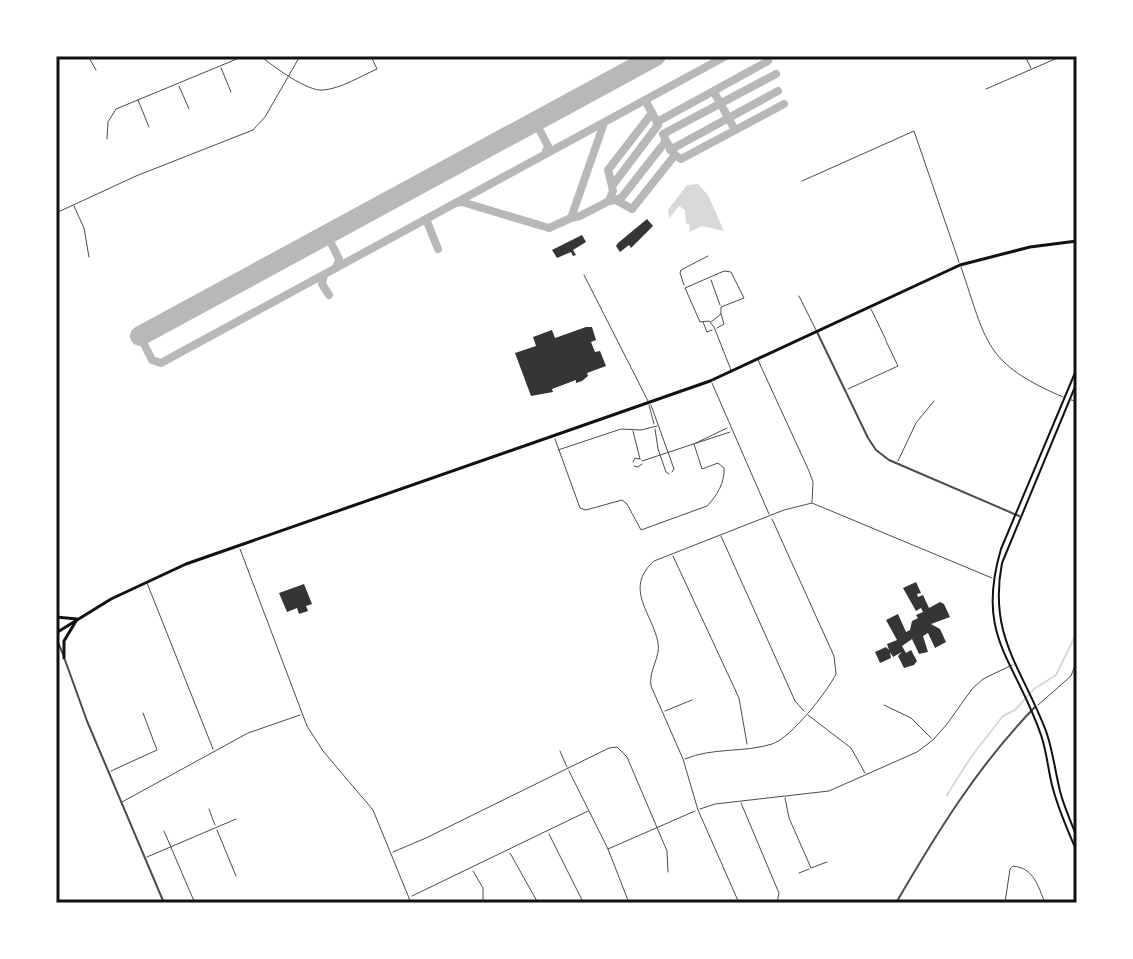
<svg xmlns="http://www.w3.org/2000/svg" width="1133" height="959" font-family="Roboto,sans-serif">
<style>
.water{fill:#d9d9d9}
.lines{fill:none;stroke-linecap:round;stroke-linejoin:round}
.stream{stroke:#d9d9d9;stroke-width:2}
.taxiway{stroke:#b8b8b8;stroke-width:8}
.runway{stroke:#b8b8b8;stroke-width:20}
.building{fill:#353535}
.service{stroke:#4c4c4c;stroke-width:1}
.minor{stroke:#4c4c4c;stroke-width:1}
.tertiary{stroke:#4c4c4c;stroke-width:2}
.secondary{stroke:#111;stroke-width:2}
.primary{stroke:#111;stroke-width:3}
.neatline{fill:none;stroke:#111;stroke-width:3}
</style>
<rect width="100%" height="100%" fill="#fff"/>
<path class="water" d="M698 184 708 195 724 231 702 226 689 232 690 225 686 223 685 210 679 206 669 218 668 210 687 185Z"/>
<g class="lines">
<path class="stream" d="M947 795 971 757 1003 716 1015 710 1034 689 1056 675 1077 632"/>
<g class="taxiway">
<path d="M714 92 735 130"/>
<path d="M645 100 658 124"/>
<path d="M657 122 768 61"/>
<path d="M658 125 612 186 613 191 609 201 616 200 632 209 675 155 666 141"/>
<path d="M526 127 534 125 539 129 548 146 545 154"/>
<path d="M663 134 776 74"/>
<path d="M670 150 778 91"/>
<path d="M675 155 681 159 784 104"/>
<path d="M612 186 608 170 652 113"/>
<path d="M616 200 622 197 666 141 664 136"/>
<path d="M456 203 462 202 549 228 571 218 604 123"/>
<path d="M571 218 580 216 609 201"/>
<path d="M426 219 438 249"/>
<path d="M333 231 329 239 339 259 336 268"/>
<path d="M318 239 329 241"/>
<path d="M324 275 322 284 329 295"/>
<path d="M140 336 152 360 161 363 726 56"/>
</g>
<path class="runway" d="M140 336 656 56"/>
</g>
<g class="building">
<path d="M647 219 653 226 631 248 629 245 620 252 616 246 618 243Z"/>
<path d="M582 235 586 242 573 250 576 255 573 256 571 252 557 258 552 250Z"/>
<path d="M586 327H592L596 340 591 342 595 352 600 351 606 366 587 373 588 376 582 381 576 383V380L552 389 553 392 531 396 515 353 536 346 533 337 552 330 555 338Z"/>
<path d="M916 582 921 593 917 594 918 597 923 595 929 608 940 602 944 604 950 617 931 624 940 629 946 642 935 648 928 633 923 636 928 652 919 654 912 639 902 646 906 653 911 650 917 661 914 665 904 668 898 656 902 652 893 657 890 652 891 658 880 663 875 652 886 647 889 650 887 644 897 640 886 620 898 614 906 632 910 630 912 621 918 618 916 615 923 612 921 608 916 611 903 588Z"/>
<path d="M304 584 312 604 306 606 308 611 299 614 297 608 287 612 279 593Z"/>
</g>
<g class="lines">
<g class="service">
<path d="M684 285 680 273 681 270 708 256"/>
<path d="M871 309 886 340"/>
<path d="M703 322 707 332 712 330"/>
<path d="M111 771 157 750 143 713"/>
</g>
<g class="minor">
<path d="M88 56 96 70"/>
<path d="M261 56C272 66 308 92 323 90 340 89 361 76 377 69L371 56"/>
<path d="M1025 56 1031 68"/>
<path d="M221 68 231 92"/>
<path d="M179 86 189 109"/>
<path d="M986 89 1062 56"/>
<path d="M138 100 149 127"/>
<path d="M107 139 108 122 116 109 244 56"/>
<path d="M802 181 914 131 959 262"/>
<path d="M74 206 84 228 89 257"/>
<path d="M56 213 136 176 253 130 265 117 300 56"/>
<path d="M961 267C987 343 984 363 1063 397"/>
<path d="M584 275 648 401"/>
<path d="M711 280 720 305"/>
<path d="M799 296 816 330"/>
<path d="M711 322 721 314V307L744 298 731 272 724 271 685 288 700 322 709 321 714 327 731 370"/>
<path d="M717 328 724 324 721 314"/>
<path d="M758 360 809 471 813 482 812 502"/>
<path d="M712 383 769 514"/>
<path d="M848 389 898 366 886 341"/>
<path d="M1071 400 1077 401"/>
<path d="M649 405 654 424"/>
<path d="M651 405 674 469 672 472"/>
<path d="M655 429 658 449 666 472 669 474"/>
<path d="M633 431 640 459"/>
<path d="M555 439 580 508 586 510 622 500 627 504 641 530 707 506C717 496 725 482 724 468L718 463 702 469 694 444"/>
<path d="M696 443 727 428"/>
<path d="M558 450 621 429 641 430 657 426"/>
<path d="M642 461 730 432"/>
<path d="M898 461 916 423 934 401"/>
<path d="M633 462 635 458 640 459"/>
<path d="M634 466 638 467 642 464"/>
<path d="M721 536 795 701 804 711"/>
<path d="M240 549 307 726 323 751 373 810 411 903"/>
<path d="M673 556 739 698 747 744"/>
<path d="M147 583 213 749"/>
<path d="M884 705 911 718 931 738"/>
<path d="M1038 705 1071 676 1077 660"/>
<path d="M665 711 692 700"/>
<path d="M808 715 851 748 865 773"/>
<path d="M560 751 567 767"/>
<path d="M685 759C713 747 744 753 772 744 791 738 827 692 836 674L834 656 772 519"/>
<path d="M569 771 608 849 629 903"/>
<path d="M785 798 789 818 811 868 827 862"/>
<path d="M122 802 248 733 300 715"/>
<path d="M741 803 776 886 779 893 777 903"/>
<path d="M209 809 215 825"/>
<path d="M700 809 715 804 829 791 917 752 933 740 947 724 972 689 983 679 1012 665"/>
<path d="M217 830 236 876"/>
<path d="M164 831 194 901"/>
<path d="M549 834 582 900"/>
<path d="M608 849 695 811"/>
<path d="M393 852 426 838 609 748 617 747 627 757 667 851 668 872"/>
<path d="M510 853 538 903"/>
<path d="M147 857 236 819"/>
<path d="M473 871 483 888V903"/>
<path d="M799 873 809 869"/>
<path d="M412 896 588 811"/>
<path d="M739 903 698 810 683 759 651 686C648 671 661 657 658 643 653 614 623 589 654 561L784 510 812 503 992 578"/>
<path d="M1005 903 1010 869 1013 866C1034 868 1038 886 1045 903"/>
</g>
<g class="tertiary">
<path d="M817 332 868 438 876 450 889 460 1019 516"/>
<path d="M56 638 63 654"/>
<path d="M65 660 87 721 164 903"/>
<path d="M896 903C936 834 979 764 1035 707"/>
</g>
<g class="secondary">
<path d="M1077 368 1001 549C975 637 1015 659 1041 735 1047 752 1048 771 1053 789 1059 811 1068 831 1077 852"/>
<path d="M1077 382 1002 563C988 636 1022 668 1046 731 1053 751 1055 771 1060 791 1064 807 1071 822 1077 837"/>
</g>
<g class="primary">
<path d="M56 617 77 619"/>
<path d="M56 633 111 599 186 564 710 381 960 265 1030 247 1077 241"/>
<path d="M64 658V641L76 621"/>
</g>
</g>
<rect width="1133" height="959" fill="none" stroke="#ffffff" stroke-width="116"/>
<rect x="58" y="58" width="1017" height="843" class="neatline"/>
</svg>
